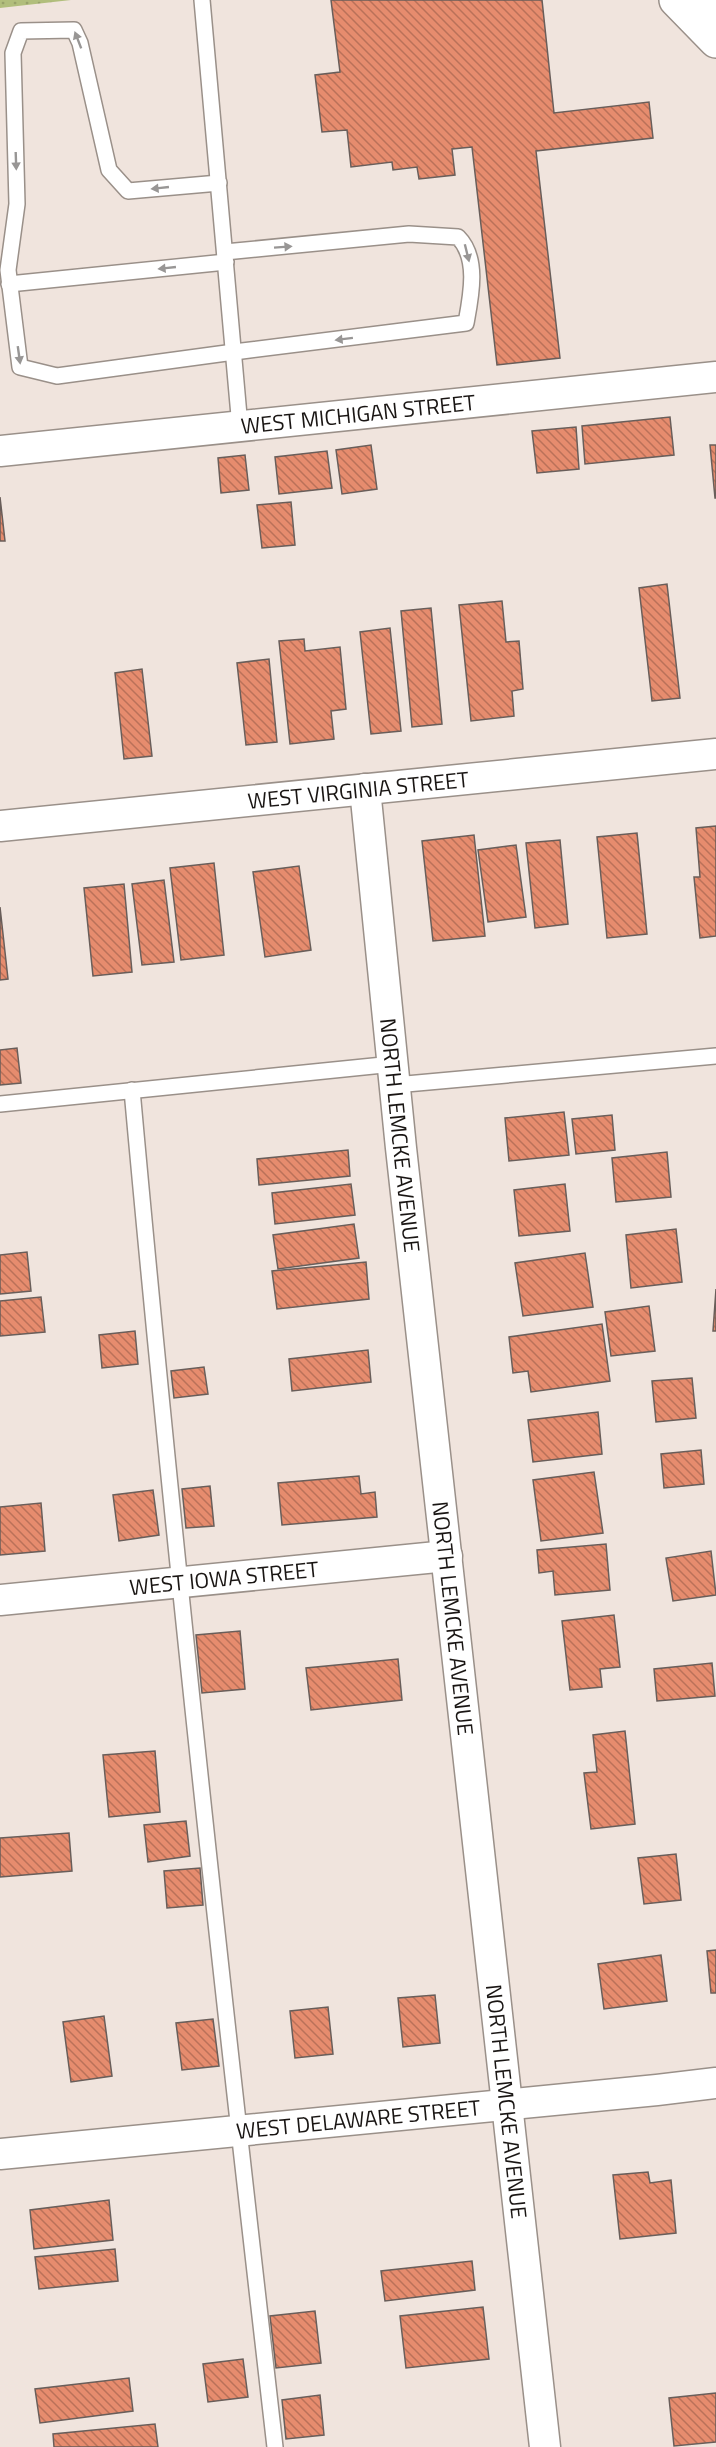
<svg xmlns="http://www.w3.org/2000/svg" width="716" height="2447" font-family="'Titillium Web',sans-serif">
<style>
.grass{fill:url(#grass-dots)}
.building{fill:url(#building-back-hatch);stroke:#695e5a;stroke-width:1.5}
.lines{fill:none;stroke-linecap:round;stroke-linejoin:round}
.lane-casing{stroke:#9a9089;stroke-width:18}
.street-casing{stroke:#9a9089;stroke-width:33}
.secondary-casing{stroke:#9a9089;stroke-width:36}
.lane{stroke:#fff;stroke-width:15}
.street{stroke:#fff;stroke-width:30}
.secondary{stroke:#fff;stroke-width:33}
.oneway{fill:#989695}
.labels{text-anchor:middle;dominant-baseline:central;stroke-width:4.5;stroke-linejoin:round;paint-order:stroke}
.street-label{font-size:22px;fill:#191513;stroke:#fff}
</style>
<defs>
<pattern id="grass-dots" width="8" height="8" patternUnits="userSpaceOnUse" patternTransform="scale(1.5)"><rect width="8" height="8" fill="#b1be7c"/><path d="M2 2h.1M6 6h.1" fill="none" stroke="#98a26a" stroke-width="1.8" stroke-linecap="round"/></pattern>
<pattern id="building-back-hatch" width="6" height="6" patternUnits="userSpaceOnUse" patternTransform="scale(1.5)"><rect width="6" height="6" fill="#e68c6e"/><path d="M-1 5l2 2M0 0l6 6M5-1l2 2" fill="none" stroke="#ba7159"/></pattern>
</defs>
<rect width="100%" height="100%" fill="#f0e4dd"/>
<path class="grass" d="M0 0H71L0 8Z"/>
<g class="building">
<path d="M331 0H542L554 113 649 102 653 138 536 151 560 358 497 365 472 147 452 149 455 175 419 179 417 167 393 170 392 162 351 167 347 130 322 132 315 75 340 72Z"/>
<path d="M670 417 674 455 585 464 582 426Z"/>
<path d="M576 427 579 469 537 473 532 431Z"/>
<path d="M371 445 377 489 342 494 336 450Z"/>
<path d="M710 445H716V498H715Z"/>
<path d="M327 451 332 488 279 494 275 457Z"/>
<path d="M245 455 249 490 221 493 218 458Z"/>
<path d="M0 497 5 541H0Z"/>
<path d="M291 502 295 545 262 548 257 505Z"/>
<path d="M667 584 680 698 652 701 639 588Z"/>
<path d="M502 601 506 642 519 641 523 689 512 691 514 716 471 721 459 605Z"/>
<path d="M431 608 442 724 412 727 401 611Z"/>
<path d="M390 628 401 731 371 734 360 632Z"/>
<path d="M304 639 305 651 340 647 346 709 331 711 334 739 290 744 279 641Z"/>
<path d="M269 659 277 742 246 745 237 663Z"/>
<path d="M142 669 152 756 124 759 115 673Z"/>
<path d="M716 826V936L700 938 694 877H700L696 828Z"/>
<path d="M637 833 647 934 607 938 597 837Z"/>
<path d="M474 835 485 936 433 941 422 841Z"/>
<path d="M560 840 568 924 535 928 526 843Z"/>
<path d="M516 845 526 917 488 922 478 850Z"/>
<path d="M214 863 224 955 181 960 170 868Z"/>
<path d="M299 866 311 950 265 957 253 872Z"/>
<path d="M164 880 174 962 142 965 132 884Z"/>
<path d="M124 884 132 972 93 976 84 888Z"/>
<path d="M0 907 8 979 0 980Z"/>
<path d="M17 1048 21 1083 0 1085V1050Z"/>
<path d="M564 1112 569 1155 509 1161 505 1118Z"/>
<path d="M612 1115 615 1150 576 1154 572 1119Z"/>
<path d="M348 1150 350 1176 259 1185 257 1159Z"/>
<path d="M667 1152 671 1197 616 1202 612 1158Z"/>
<path d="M351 1184 355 1215 275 1224 272 1193Z"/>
<path d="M565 1184 570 1231 519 1236 514 1190Z"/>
<path d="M354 1224 359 1258 278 1269 273 1235Z"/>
<path d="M676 1229 682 1282 631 1288 626 1235Z"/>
<path d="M27 1252 31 1291 0 1294V1255Z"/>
<path d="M585 1253 593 1307 523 1316 515 1263Z"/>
<path d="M366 1262 369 1299 277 1309 272 1271Z"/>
<path d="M716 1289V1331H713Z"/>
<path d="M41 1297 45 1332 0 1336V1301Z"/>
<path d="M649 1306 655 1351 611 1356 605 1312Z"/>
<path d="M602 1324 610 1381 531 1392 528 1371 513 1373 509 1337Z"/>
<path d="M135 1331 138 1364 102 1368 99 1335Z"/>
<path d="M368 1350 371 1382 292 1391 289 1359Z"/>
<path d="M204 1367 208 1394 174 1398 171 1371Z"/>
<path d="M692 1378 696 1418 656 1422 652 1381Z"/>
<path d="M598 1412 602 1454 533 1462 528 1420Z"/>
<path d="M701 1450 704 1484 664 1488 661 1454Z"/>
<path d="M594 1472 603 1533 541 1541 533 1480Z"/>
<path d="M359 1476 361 1494 375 1492 377 1517 282 1525 278 1483Z"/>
<path d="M210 1486 214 1526 186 1528 182 1489Z"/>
<path d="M153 1490 159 1535 119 1541 113 1495Z"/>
<path d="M41 1503 45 1551 0 1555V1507Z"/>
<path d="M606 1544 610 1590 555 1595 553 1571 539 1573 537 1550Z"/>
<path d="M711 1551 716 1595 673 1601 666 1558Z"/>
<path d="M614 1615 620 1667 600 1669 602 1687 570 1690 562 1621Z"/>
<path d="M240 1631 245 1689 202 1693 196 1635Z"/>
<path d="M398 1659 402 1700 311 1710 306 1668Z"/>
<path d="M712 1663 715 1696 657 1701 654 1669Z"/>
<path d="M625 1731 635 1824 591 1829 584 1773 597 1772 593 1735Z"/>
<path d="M155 1751 160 1812 109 1817 103 1755Z"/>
<path d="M186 1821 190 1856 148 1862 144 1825Z"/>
<path d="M69 1833 72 1871 0 1877V1838Z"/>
<path d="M676 1854 681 1900 644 1904 638 1858Z"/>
<path d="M200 1868 203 1905 167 1908 164 1871Z"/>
<path d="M716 1950V1993H711L707 1951Z"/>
<path d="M661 1955 667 2001 604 2009 598 1964Z"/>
<path d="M435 1995 440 2043 403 2047 398 1998Z"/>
<path d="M328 2007 333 2054 295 2058 290 2011Z"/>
<path d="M104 2016 112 2076 71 2082 63 2022Z"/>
<path d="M213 2019 219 2066 182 2070 176 2023Z"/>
<path d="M648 2172 650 2183 671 2180 676 2233 620 2239 613 2175Z"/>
<path d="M109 2200 113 2240 34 2249 30 2210Z"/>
<path d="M115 2249 118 2281 39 2289 35 2257Z"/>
<path d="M472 2261 475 2290 385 2301 381 2271Z"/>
<path d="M483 2307 489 2359 406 2368 400 2316Z"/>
<path d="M315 2311 321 2363 276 2368 270 2316Z"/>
<path d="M243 2359 248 2397 208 2402 203 2364Z"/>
<path d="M129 2378 133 2411 40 2423 35 2389Z"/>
<path d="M716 2393V2442L674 2446 669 2398Z"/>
<path d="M320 2395 324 2435 286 2439 282 2400Z"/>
<path d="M155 2424 158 2447H54L53 2434Z"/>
</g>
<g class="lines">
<defs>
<g id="lane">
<path d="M202 0 240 427"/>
<path d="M219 183 128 191 109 170 80 43 74 30 21 31 13 53 17 204 8 270 20 367 57 376 234 352 466 323C471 296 479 258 458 237L409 234 225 252"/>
<path d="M9 284 226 262"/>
<path d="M395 1085 716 1056"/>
<path d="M132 1090C173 1543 223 1995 275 2447"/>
<path d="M0 1104 393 1064"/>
</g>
<g id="street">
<path d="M687 11 716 7"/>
<path id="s1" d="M0 451 716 377"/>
<path id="s2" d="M365 789 401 1148 545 2447"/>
<path id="s3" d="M0 826 716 754"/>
<path id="s4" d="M0 1600 447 1556"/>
<path id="s5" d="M0 2154 657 2090 716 2083"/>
</g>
<path id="secondary" d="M676 0 716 41"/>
</defs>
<use href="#lane" class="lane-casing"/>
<use href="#street" class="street-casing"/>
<use href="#secondary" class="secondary-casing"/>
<use href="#lane" class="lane"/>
<use href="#street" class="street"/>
<use href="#secondary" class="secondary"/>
</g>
<defs><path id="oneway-solid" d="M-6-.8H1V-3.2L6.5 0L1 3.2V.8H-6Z" transform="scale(1.5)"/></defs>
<g class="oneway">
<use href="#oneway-solid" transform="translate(78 40) rotate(-111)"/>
<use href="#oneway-solid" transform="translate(16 161) rotate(88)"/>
<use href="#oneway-solid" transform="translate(160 188) rotate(174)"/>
<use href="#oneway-solid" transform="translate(283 247) rotate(-4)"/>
<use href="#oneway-solid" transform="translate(467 253) rotate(76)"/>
<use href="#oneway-solid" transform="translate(167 268) rotate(174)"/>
<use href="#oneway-solid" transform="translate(344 339) rotate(173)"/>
<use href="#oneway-solid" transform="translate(19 355) rotate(82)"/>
</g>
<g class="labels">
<g class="street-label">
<text stroke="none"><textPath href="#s1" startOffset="360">WEST MICHIGAN STREET</textPath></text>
<text stroke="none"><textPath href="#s3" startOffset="360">WEST VIRGINIA STREET</textPath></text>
<text stroke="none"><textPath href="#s2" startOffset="348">NORTH LEMCKE AVENUE</textPath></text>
<text stroke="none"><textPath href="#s4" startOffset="225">WEST IOWA STREET</textPath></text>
<text stroke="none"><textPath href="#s2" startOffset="834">NORTH LEMCKE AVENUE</textPath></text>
<text stroke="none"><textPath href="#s2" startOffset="1320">NORTH LEMCKE AVENUE</textPath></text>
<text stroke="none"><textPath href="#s5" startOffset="360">WEST DELAWARE STREET</textPath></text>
</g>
</g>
</svg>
